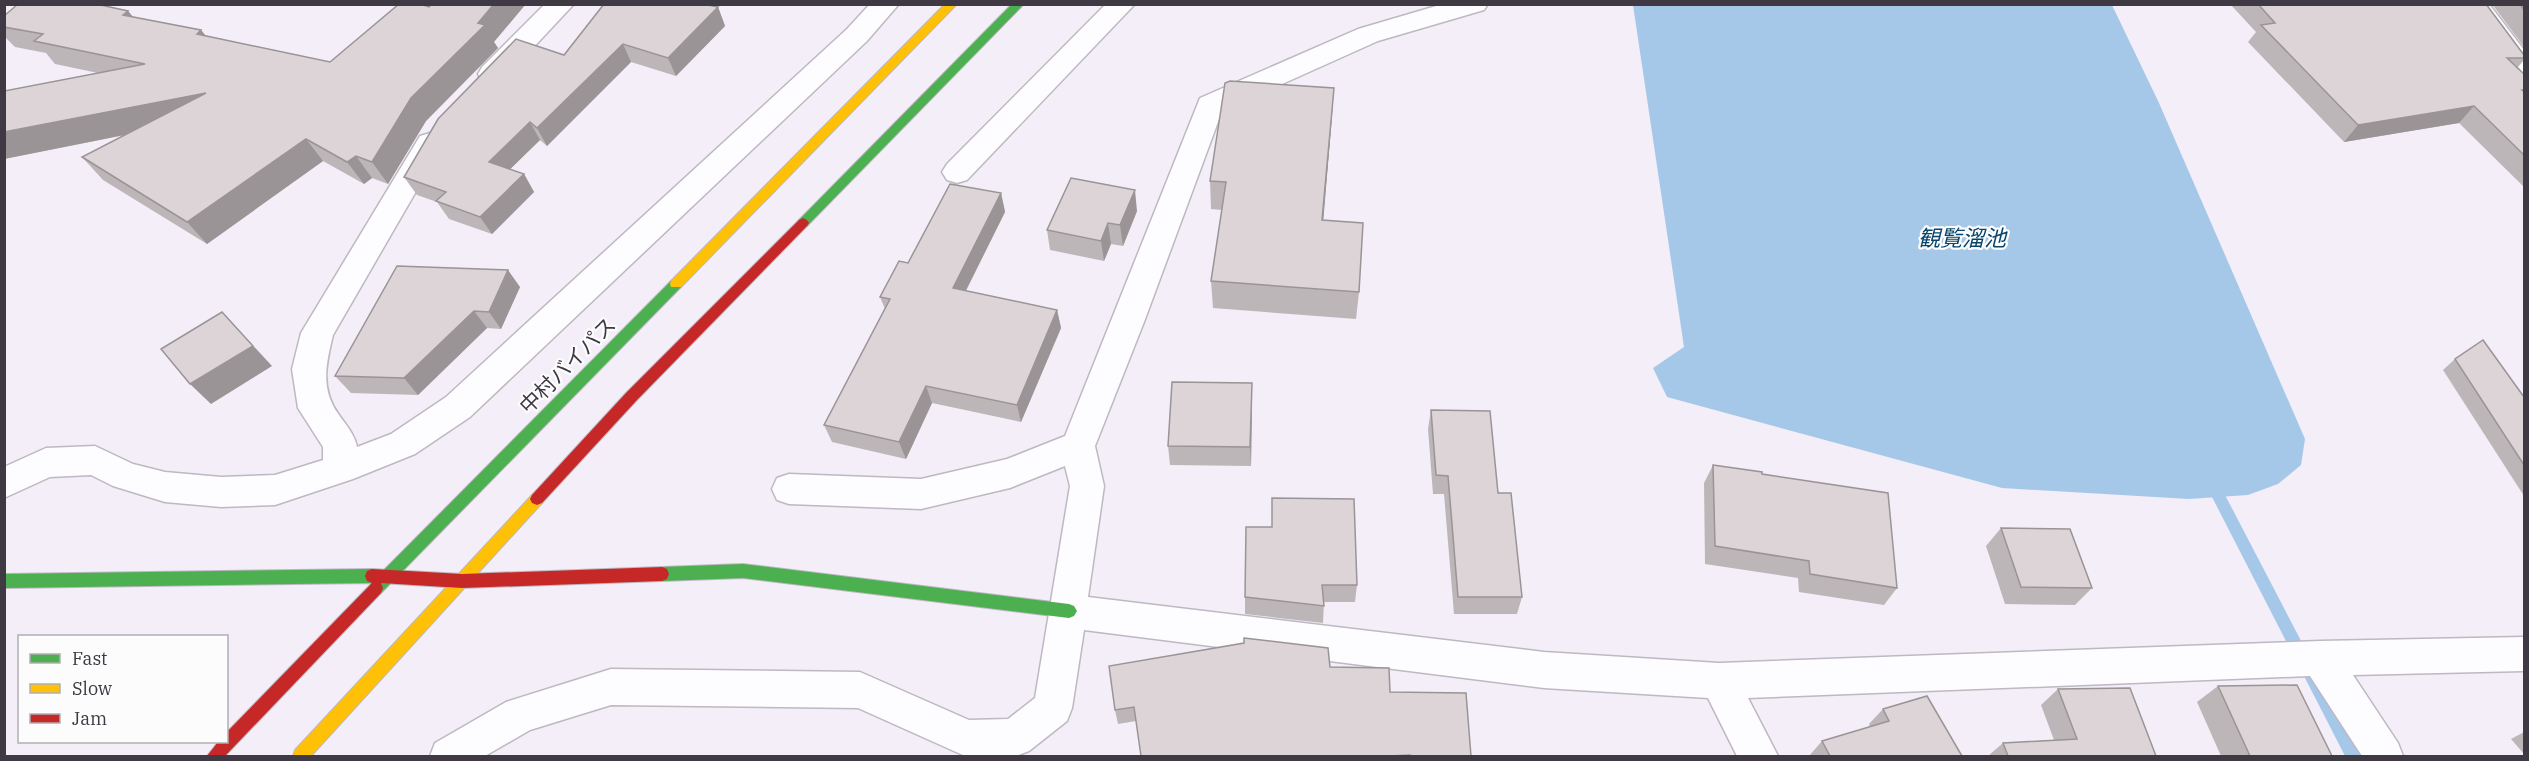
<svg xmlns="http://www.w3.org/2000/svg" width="2529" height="761" font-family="'IBM Plex Serif','Noto Sans JP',serif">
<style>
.water{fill:#a6c8e8}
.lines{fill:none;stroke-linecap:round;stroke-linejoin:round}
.stream{fill:#a6c8e8;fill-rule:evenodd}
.street-casing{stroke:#bdb8c1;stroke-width:3}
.fast-casing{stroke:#bdb8c1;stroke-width:2}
.slow-casing{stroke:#bdb8c1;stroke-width:2}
.jam-casing{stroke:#bdb8c1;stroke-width:2}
.street{fill:#fdfcfe;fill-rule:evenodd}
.fast{fill:#4caf50;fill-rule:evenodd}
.slow{fill:#ffc107;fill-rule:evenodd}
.jam{fill:#c62828;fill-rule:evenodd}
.wall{fill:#bdb6b9}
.shaded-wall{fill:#9a9496}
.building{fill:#dcd4d7;stroke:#9a9496;stroke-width:1.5}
.labels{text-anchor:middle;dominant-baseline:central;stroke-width:4.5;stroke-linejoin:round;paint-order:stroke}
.street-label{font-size:21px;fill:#3e3942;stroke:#fcfcfc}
.water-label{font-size:22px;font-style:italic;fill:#07456c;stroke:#fcfcfc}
</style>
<rect width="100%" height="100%" fill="#f4eef9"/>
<path class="water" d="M1633 5H2112L2159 103 2305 439 2301 465 2278 484 2248 495 2189 499 2002 488 1667 397 1653 368 1684 347Z"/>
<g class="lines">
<path class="stream" d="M2219 491 2224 493 2361 756H2345L2212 497 2214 493Z"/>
<defs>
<g id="street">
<path d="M545 4H574L502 81 492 83 482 81 478 74 482 67Z"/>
<path d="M870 4H899L867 41 470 417 415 454 353 479 275 505 221 507 165 502 113 486 91 475 50 477 4 498V467L46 448 95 446 133 464 165 472 221 477 275 475 323 460V447L298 408 292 369 301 333 420 136 430 133 440 136 444 143 333 335C326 364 320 389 339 415 346 425 355 435 357 447L391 434 446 397 847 29Z"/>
<path d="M1106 4H1135L967 180 957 183 947 180 942 172 947 164Z"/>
<path d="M1443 4H1488L1484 10 1378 41 1222 111 1144 322 1095 446 1104 486 1088 597 1544 652 1719 663 2320 641 2524 637V671L2353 675 2398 743 2403 756H2362L2310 676 1748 698 1778 756H1737L1708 698 1544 688 1084 630 1072 708 1067 721 1029 751 1016 756H965L858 708 611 705 530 730 485 756H430L435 743 506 702 611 669 860 672 969 720 1008 719 1035 698 1070 486 1065 466 1010 488 921 509 789 504 777 500 772 489 777 478 789 474 921 479 1007 459 1065 436 1200 98 1358 29Z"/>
<path d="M2461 4H2489L2524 50V77L2514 75Z"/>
</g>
<g id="fast">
<path d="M1012 4H1024L807 226H799L797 223 799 220Z"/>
<path d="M676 279 682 284 681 287 381 593 376 595 371 593 369 588 371 583 4 588V574L372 569 377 571 379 575 671 281Z"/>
<path d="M743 564 1069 604 1074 606 1077 611 1074 616 1069 618 743 578 662 581 657 579 655 574 657 569 662 567Z"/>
</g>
<g id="slow">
<path d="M945 4H957L681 287H671L670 284 671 281Z"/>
<path d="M537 493 542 495 544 499 542 503 311 756H293L295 750 532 495Z"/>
</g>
<g id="jam">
<path d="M803 218 807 220 809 223 807 226 636 401 542 503 537 505 532 503 530 499 532 495 626 393 799 220Z"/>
<path d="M662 567 667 569 669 574 667 579 662 581 462 588 381 583 383 588 381 593 225 756H207L218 742H226V733L372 583 367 581 365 576 367 571 372 569 462 574Z"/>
</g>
</defs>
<use href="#street" class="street-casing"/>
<use href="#fast" class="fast-casing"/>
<use href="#slow" class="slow-casing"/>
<use href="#jam" class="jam-casing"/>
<use href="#street" class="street"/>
<use href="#fast" class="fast"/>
<use href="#slow" class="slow"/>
<use href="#jam" class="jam"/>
</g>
<g class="wall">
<path d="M2230 4H2486L2524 55V60L2518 67 2524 74V187L2459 123 2344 142 2248 42 2256 32Z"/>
<path d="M2492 4H2524V47Z"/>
<path d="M718 7 725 26 676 76 631 62 547 146 540 140 510 169 524 174 534 192 492 234 449 219 437 202 417 195 404 177 564 55Z"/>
<path d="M128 11 133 17 201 30 206 36 330 62 494 42 498 48 426 121 388 184 372 178 364 184 323 161 207 244 103 180 82 157 125 135 4 159V91L98 73 55 64 46 53 15 47 4 36V16Z"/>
<path d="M1332 116 1323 220 1359 292 1356 319 1213 308 1211 281 1222 210 1211 209 1210 181Z"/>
<path d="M1001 193 1005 212 966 291 1057 310 1061 328 1021 422 932 403 906 459 832 442 824 425 885 309 880 297 908 263Z"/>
<path d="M1137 211 1123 246 1111 244 1104 261 1050 250 1047 230Z"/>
<path d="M520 287 501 329 487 328 418 395 351 393 335 376Z"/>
<path d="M2455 359 2524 397V496L2443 370Z"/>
<path d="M1252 383 1251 466 1170 465 1168 446Z"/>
<path d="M1431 410 1498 493 1522 597 1517 614H1454L1444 494H1433L1428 429Z"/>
<path d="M1713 465 1762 474 1897 588 1884 605 1799 592 1798 578 1705 564 1704 483Z"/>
<path d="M1272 527 1357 585 1355 602H1324L1323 623 1245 614V597Z"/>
<path d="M2001 528 2092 588 2075 605 2005 604 1986 546Z"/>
<path d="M1330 667 1390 692 1471 756H1141L1136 721 1118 724 1115 710Z"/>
<path d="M2218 686 2332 756H2221L2197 702Z"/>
<path d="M2058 689 2156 756H1988L2003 743 2054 740 2041 705Z"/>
<path d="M1883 709 1962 756H1809L1822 741 1870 727 1869 724Z"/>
<path d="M2524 732V754L2511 739Z"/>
</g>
<g class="shaded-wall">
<path d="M494 4H526L494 42 498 48 426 121 388 184 372 162 411 98Z"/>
<path d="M718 7 725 26 676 76 668 58Z"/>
<path d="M128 11 147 34 123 15Z"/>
<path d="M201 30 219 53 197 34Z"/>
<path d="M623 44 631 62 547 146 537 128Z"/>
<path d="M1334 88 1332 116 1321 248 1322 220Z"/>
<path d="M206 93 224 115 4 159V132Z"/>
<path d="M2474 106 2459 123 2344 142 2358 125Z"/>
<path d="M530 122 540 140 500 179 489 162Z"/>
<path d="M306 139 323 161 207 244 187 222Z"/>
<path d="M356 156 372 178 364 184 347 162Z"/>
<path d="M524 174 534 192 492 234 480 217Z"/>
<path d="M1135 190 1137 211 1123 246 1120 225Z"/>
<path d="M1001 193 1005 212 958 306 953 288Z"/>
<path d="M1108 223 1111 244 1104 261 1101 241Z"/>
<path d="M508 270 520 287 501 329 489 312Z"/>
<path d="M1057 310 1061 328 1021 422 1017 405Z"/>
<path d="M474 311 487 328 418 395 404 378Z"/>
<path d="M222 312 272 366 211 404 190 384Z"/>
<path d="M1252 383V402L1251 466 1250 447Z"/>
<path d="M926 386 932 403 906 459 899 442Z"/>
</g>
<g class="building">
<path d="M18 4H96L128 11 123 15 201 30 197 34 330 62 399 4H420L429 7 432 4H494L478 23 485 25 411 98 372 162 356 156 347 162 306 139 187 222 82 157 206 93 4 132V91L145 64 34 41 43 34 4 27V16Z"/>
<path d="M604 4H703L718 7 668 58 623 44 537 128 530 122 489 162 524 174 480 217 436 201 446 192 404 177 438 119 516 39 564 55Z"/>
<path d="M2258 4H2486L2524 55V58H2507L2524 74V90H2522L2524 92V155L2474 106 2358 125 2261 25 2275 23Z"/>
<path d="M2520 4H2524V10Z"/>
<path d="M1230 81 1334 88 1322 220 1363 223 1359 292 1211 281 1226 182 1210 181 1225 83Z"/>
<path d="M1071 178 1135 190 1120 225 1108 223 1101 241 1047 230Z"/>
<path d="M950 184 1001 193 953 288 1057 310 1017 405 926 386 899 442 824 425 890 299 880 297 899 261 908 263Z"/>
<path d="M397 266 508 270 489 312 474 311 404 378 335 376Z"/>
<path d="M222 312 253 346 190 384 161 349Z"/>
<path d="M2483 340 2524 397V465L2455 359Z"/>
<path d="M1172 382 1252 383 1250 447 1168 446Z"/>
<path d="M1431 410 1490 411 1498 493H1511L1522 597H1458L1448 476 1436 475Z"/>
<path d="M1713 465 1762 472V474L1888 493 1897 588 1810 574 1809 561 1715 546Z"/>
<path d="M1272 498 1354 499 1357 585H1322L1324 606 1245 597 1246 527H1272Z"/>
<path d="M2001 528 2070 529 2092 588 2021 587Z"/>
<path d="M1244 638 1328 648 1330 667 1389 668 1390 692 1466 693 1471 756H1410V755L1388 756H1141L1134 707 1115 710 1109 666 1244 643Z"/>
<path d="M2297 685 2332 756H2250L2218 686Z"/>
<path d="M2130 688 2156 756H2008L2003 743 2077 739 2058 689Z"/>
<path d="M1927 696 1962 756H1830L1822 741 1889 721 1883 709Z"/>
</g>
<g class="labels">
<g class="street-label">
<text transform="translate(567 365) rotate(-45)">中村バイパス</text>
</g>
<g class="water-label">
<text x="1962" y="237">観覧溜池</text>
</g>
</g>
<rect width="2529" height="761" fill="none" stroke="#3e3942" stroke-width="12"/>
<rect x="18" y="635" width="210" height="108" fill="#fcfcfc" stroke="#b0aeb2" stroke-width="1.5"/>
<rect x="30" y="654" width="30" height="9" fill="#4caf50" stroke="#b0aeb2" stroke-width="1.5"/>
<text x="72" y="665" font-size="18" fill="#3e3942">Fast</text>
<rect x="30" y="684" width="30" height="9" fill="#ffc107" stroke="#b0aeb2" stroke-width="1.5"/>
<text x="72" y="695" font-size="18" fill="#3e3942">Slow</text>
<rect x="30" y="714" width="30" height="9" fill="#c62828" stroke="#b0aeb2" stroke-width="1.5"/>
<text x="72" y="725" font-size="18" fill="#3e3942">Jam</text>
</svg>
